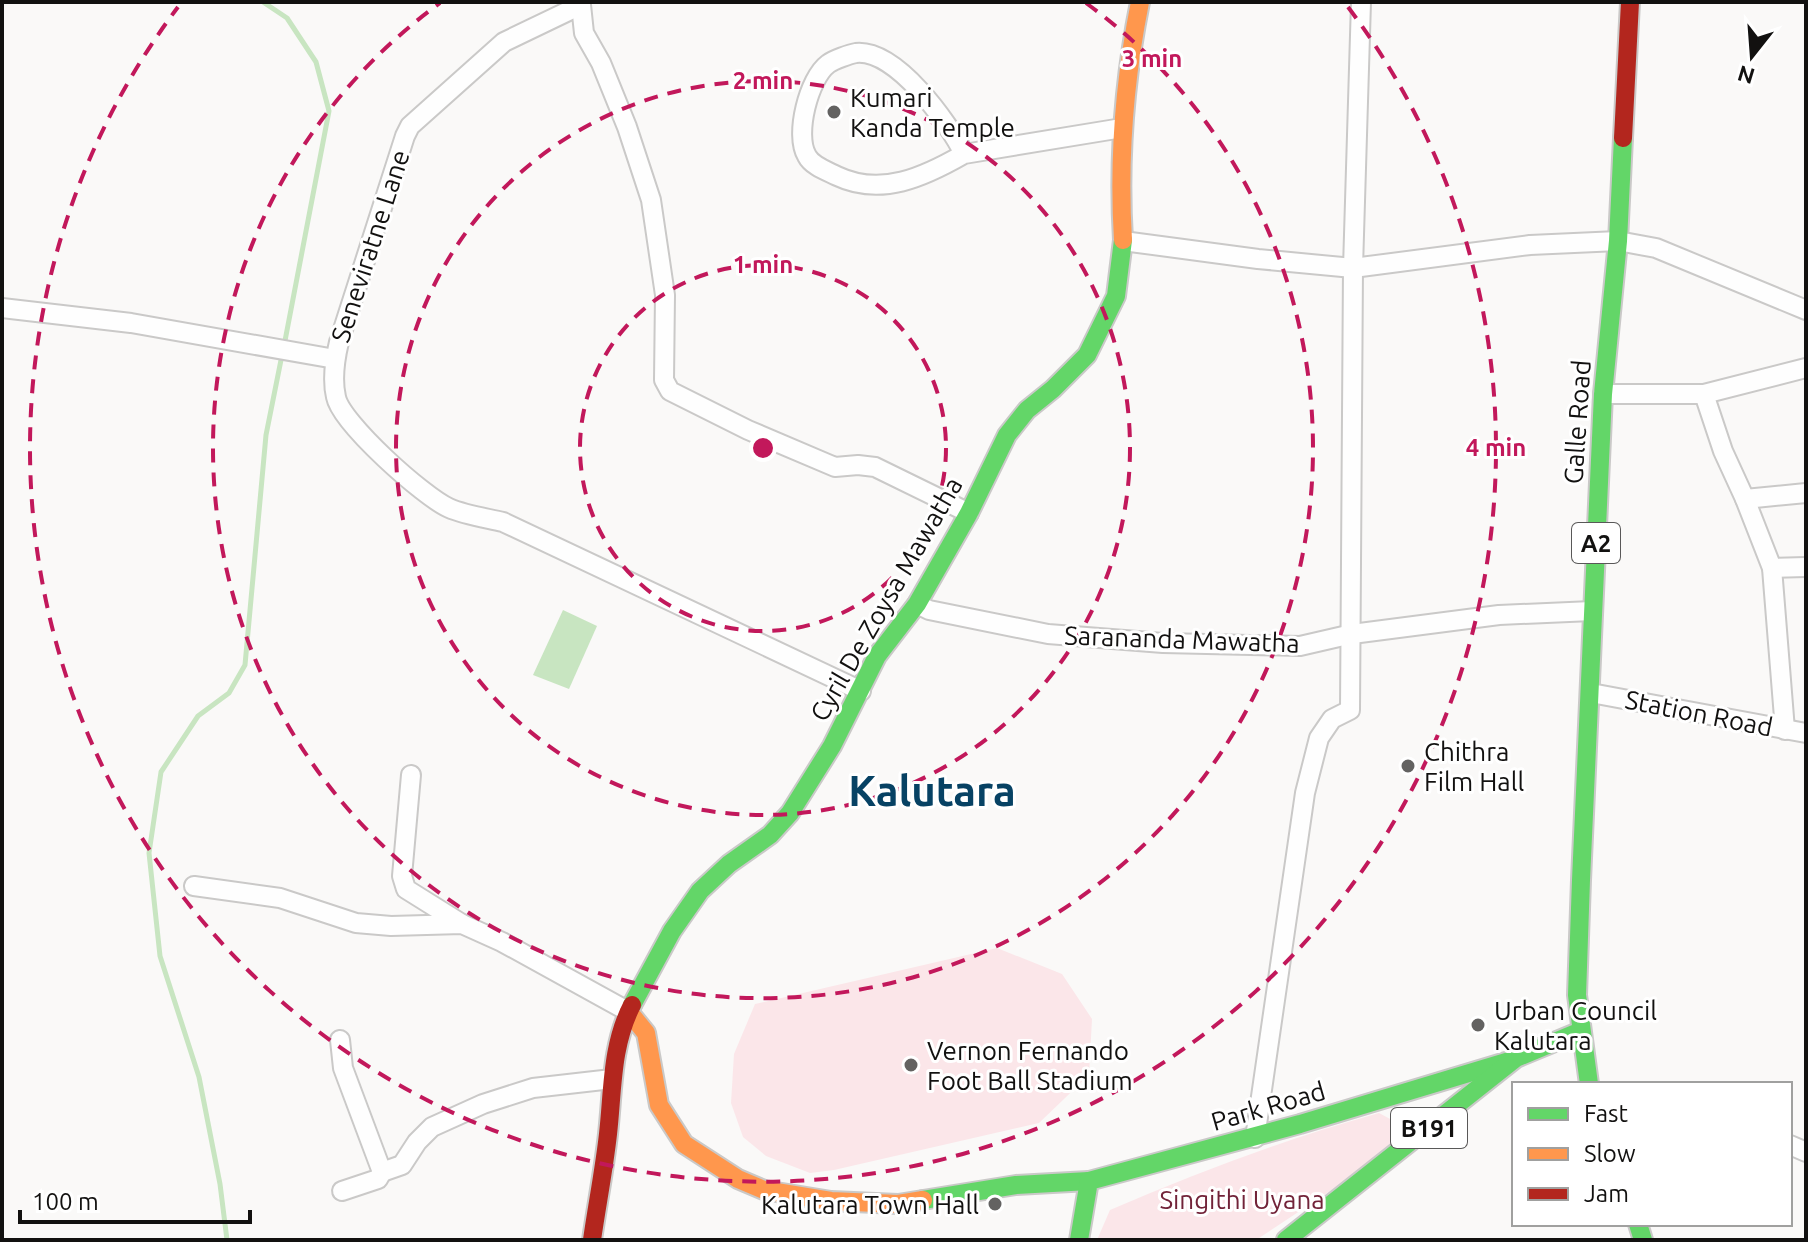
<svg xmlns="http://www.w3.org/2000/svg" width="1808" height="1242" font-family="Ubuntu,sans-serif">
<style>
.green{fill:#fbe6e9}
.water{fill:#c8e5c1}
.lines{fill:none;stroke-linecap:round;stroke-linejoin:round}
.stream{stroke:#c8e5c1;stroke-width:5}
.street-casing{stroke:#cac9c8;stroke-width:22}
.fast-casing{stroke:#cac9c8;stroke-width:22}
.slow-casing{stroke:#cac9c8;stroke-width:22}
.jam-casing{stroke:#cac9c8;stroke-width:22}
.street{stroke:#fefefe;stroke-width:18}
.fast{stroke:#63d668;stroke-width:18}
.slow{stroke:#ff974d;stroke-width:18}
.jam{stroke:#b3261e;stroke-width:18}
.ring{fill:none;stroke:#c2185b;stroke-width:4;stroke-dasharray:14 10}
.poi-dot{fill:#636261;stroke:#fff;stroke-width:3}
.labels{text-anchor:middle;dominant-baseline:central;stroke-width:6;stroke-linejoin:round;paint-order:stroke}
.shield{fill:#fff;stroke:#595858;stroke-width:2}
.shield-label{font-size:24px;font-weight:bold;fill:#121110}
.poi-label{font-size:26px;fill:#121110;stroke:#fff;text-anchor:start}
.street-label{font-size:26px;fill:#121110;stroke:#fff}
.park-label{font-size:26px;fill:#722339;stroke:#fff}
.town-label{font-size:42px;font-weight:bold;fill:#074264;stroke:#fff}
.centre{fill:#c2185b;stroke:#fff;stroke-width:4}
.ring-label{font-size:24px;text-anchor:middle;font-weight:bold;fill:#c2185b;stroke:#fff;stroke-width:6;stroke-linejoin:round;paint-order:stroke}
</style>
<rect width="100%" height="100%" fill="#faf9f8"/>
<g class="green">
<path d="M997 948 1062 974 1092 1019 1089 1075 1039 1123 834 1170 810 1173 766 1156 743 1137 731 1103 734 1054 755 1004Z"/>
<path d="M1379 1113 1405 1127 1395 1148 1256 1240H1097L1110 1210C1198 1172 1286 1139 1379 1113Z"/>
</g>
<path class="water" d="M563 610 597 626 569 689 533 675Z"/>
<g class="lines">
<g class="stream">
<path d="M263 2 287 18 316 62 329 111 284 346"/>
<path d="M227 1240 220 1184 199 1077 160 956 149 853 161 772 198 716 229 693 245 665 266 435 282 355"/>
</g>
<defs>
<g id="street">
<path d="M581 5 504 42 410 126 405 136 339 342C335 359 332 380 336 397 341 423 424 497 449 508 465 515 486 518 503 522L861 691"/>
<path d="M581 5 584 33 601 63 627 127 651 200 665 295 664 380 670 391 748 430 835 467 858 465 875 467 969 513"/>
<path d="M964 154C924 177 881 197 837 176 827 171 812 166 807 156 794 135 809 78 828 64 833 60 850 54 856 53 896 49 949 123 964 154L1122 128"/>
<path d="M1123 241 1258 259 1353 268 1530 245 1618 241 1656 248 1806 310"/>
<path d="M2 308 131 323 335 359"/>
<path d="M1603 394H1704L1806 368"/>
<path d="M1704 394 1723 451 1745 499 1772 568 1785 730"/>
<path d="M1745 499 1806 493"/>
<path d="M1772 568 1806 567"/>
<path d="M917 604 929 610 1048 634 1163 643 1300 646 1352 634 1499 615 1592 611"/>
<path d="M1591 693 1806 733"/>
<path d="M411 775 402 876 406 889 462 924"/>
<path d="M194 886 280 898 356 923 391 926 462 924 502 942 629 1012"/>
<path d="M340 1040 343 1068 382 1172 378 1179 342 1191"/>
<path d="M1255 1138 1305 793 1319 738 1332 719 1350 710 1353 268 1361 2"/>
<path d="M1790 1145 1806 1152"/>
<path d="M382 1172 402 1165 417 1142 432 1127 483 1104 533 1088 612 1079"/>
</g>
<g id="fast">
<path d="M632 1005 672 931 700 891 729 864 770 835 790 813 832 746 877 656 917 604 969 513 1007 435 1027 410 1053 389 1087 355 1116 296 1123 240"/>
<path d="M1589 1084 1577 995 1581 880 1603 394 1618 241 1623 138"/>
<path d="M923 1200 1016 1185 1089 1181"/>
<path d="M1638 1224 1643 1240"/>
<path d="M1079 1240 1089 1181 1300 1124 1509 1061"/>
<path d="M1286 1240 1516 1058 1581 1031"/>
</g>
<g id="slow">
<path d="M1123 240C1118 158 1124 82 1140 2"/>
<path d="M629 1012 646 1033 659 1105 684 1144 738 1179 764 1190 831 1201 898 1204 923 1200"/>
</g>
<g id="jam">
<path d="M1623 138 1630 2"/>
<path d="M592 1240C597 1205 604 1170 608 1134 613 1090 611 1046 632 1005"/>
</g>
</defs>
<use href="#street" class="street-casing"/>
<use href="#fast" class="fast-casing"/>
<use href="#slow" class="slow-casing"/>
<use href="#jam" class="jam-casing"/>
<use href="#street" class="street"/>
<use href="#fast" class="fast"/>
<use href="#slow" class="slow"/>
<use href="#jam" class="jam"/>
</g>
<g class="ring">
<circle cx="763" cy="448" r="183"/>
<circle cx="763" cy="448" r="367"/>
<path d="M1086 3A550 550 0 1 1 440 3"/>
<path d="M1348 7A733 733 0 1 1 178 7"/>
</g>
<g class="poi-dot">
<circle cx="834" cy="112" r="8"/>
<circle cx="1408" cy="766" r="8"/>
<circle cx="1478" cy="1025" r="8"/>
<circle cx="911" cy="1065" r="8"/>
<circle cx="995" cy="1204" r="8"/>
</g>
<g class="labels">
<g class="shield">
<rect x="1572" y="523" width="48" height="40" rx="6"/>
<rect x="1391" y="1108" width="76" height="40" rx="6"/>
</g>
<g class="shield-label">
<text x="1596" y="543">A2</text>
<text x="1429" y="1128">B191</text>
</g>
<g class="poi-label">
<text x="850" y="97">Kumari<tspan x="850" dy="30">Kanda Temple</tspan></text>
<text x="1424" y="751">Chithra<tspan x="1424" dy="30">Film Hall</tspan></text>
<text x="1494" y="1010">Urban Council<tspan x="1494" dy="30">Kalutara</tspan></text>
<text x="927" y="1050">Vernon Fernando<tspan x="927" dy="30">Foot Ball Stadium</tspan></text>
<text x="979" y="1204" text-anchor="end">Kalutara Town Hall</text>
</g>
<g class="street-label">
<text transform="translate(370 246) rotate(-72)">Seneviratne Lane</text>
<text transform="translate(1577 422) rotate(-86)">Galle Road</text>
<text transform="translate(886 599) rotate(-60)">Cyril De Zoysa Mawatha</text>
<text transform="translate(1182 639) rotate(2)">Sarananda Mawatha</text>
<text transform="translate(1699 713) rotate(11)">Station Road</text>
<text transform="translate(1268 1106) rotate(-16)">Park Road</text>
</g>
<g class="park-label">
<text x="1242" y="1199">Singithi Uyana</text>
</g>
<g class="town-label">
<text x="932" y="790">Kalutara</text>
</g>
</g>
<circle cx="763" cy="448" r="12" class="centre"/>
<g class="ring-label">
<text x="1152" y="67">3 min</text>
<text x="763" y="89">2 min</text>
<text x="763" y="273">1 min</text>
<text x="1496" y="456">4 min</text>
</g>
<rect width="1808" height="1242" fill="none" stroke="#121110" stroke-width="8"/>
<rect x="1512" y="1082" width="280" height="144" fill="#ffffff" stroke="#a0a09f" stroke-width="2"/>
<rect x="1528" y="1108" width="40" height="12" fill="#63d668" stroke="#a0a09f" stroke-width="2"/>
<text x="1584" y="1122" font-size="24" fill="#121110">Fast</text>
<rect x="1528" y="1148" width="40" height="12" fill="#ff974d" stroke="#a0a09f" stroke-width="2"/>
<text x="1584" y="1162" font-size="24" fill="#121110">Slow</text>
<rect x="1528" y="1188" width="40" height="12" fill="#b3261e" stroke="#a0a09f" stroke-width="2"/>
<text x="1584" y="1202" font-size="24" fill="#121110">Jam</text>
<g transform="translate(1752 56) rotate(197)" stroke="#ffffff" stroke-width="6" paint-order="stroke">
<path d="M0-6L14 30L0 20L-14 30Z" fill="#121110"/>
<text y="-12" font-size="22" font-weight="bold" text-anchor="middle" fill="#121110">N</text>
</g>
<path d="M20 1210v12h230v-12" fill="none" stroke="#121110" stroke-width="4"/>
<text x="32" y="1210" font-size="24" fill="#121110" stroke="#ffffff" stroke-width="6" paint-order="stroke">100 m</text>
</svg>
